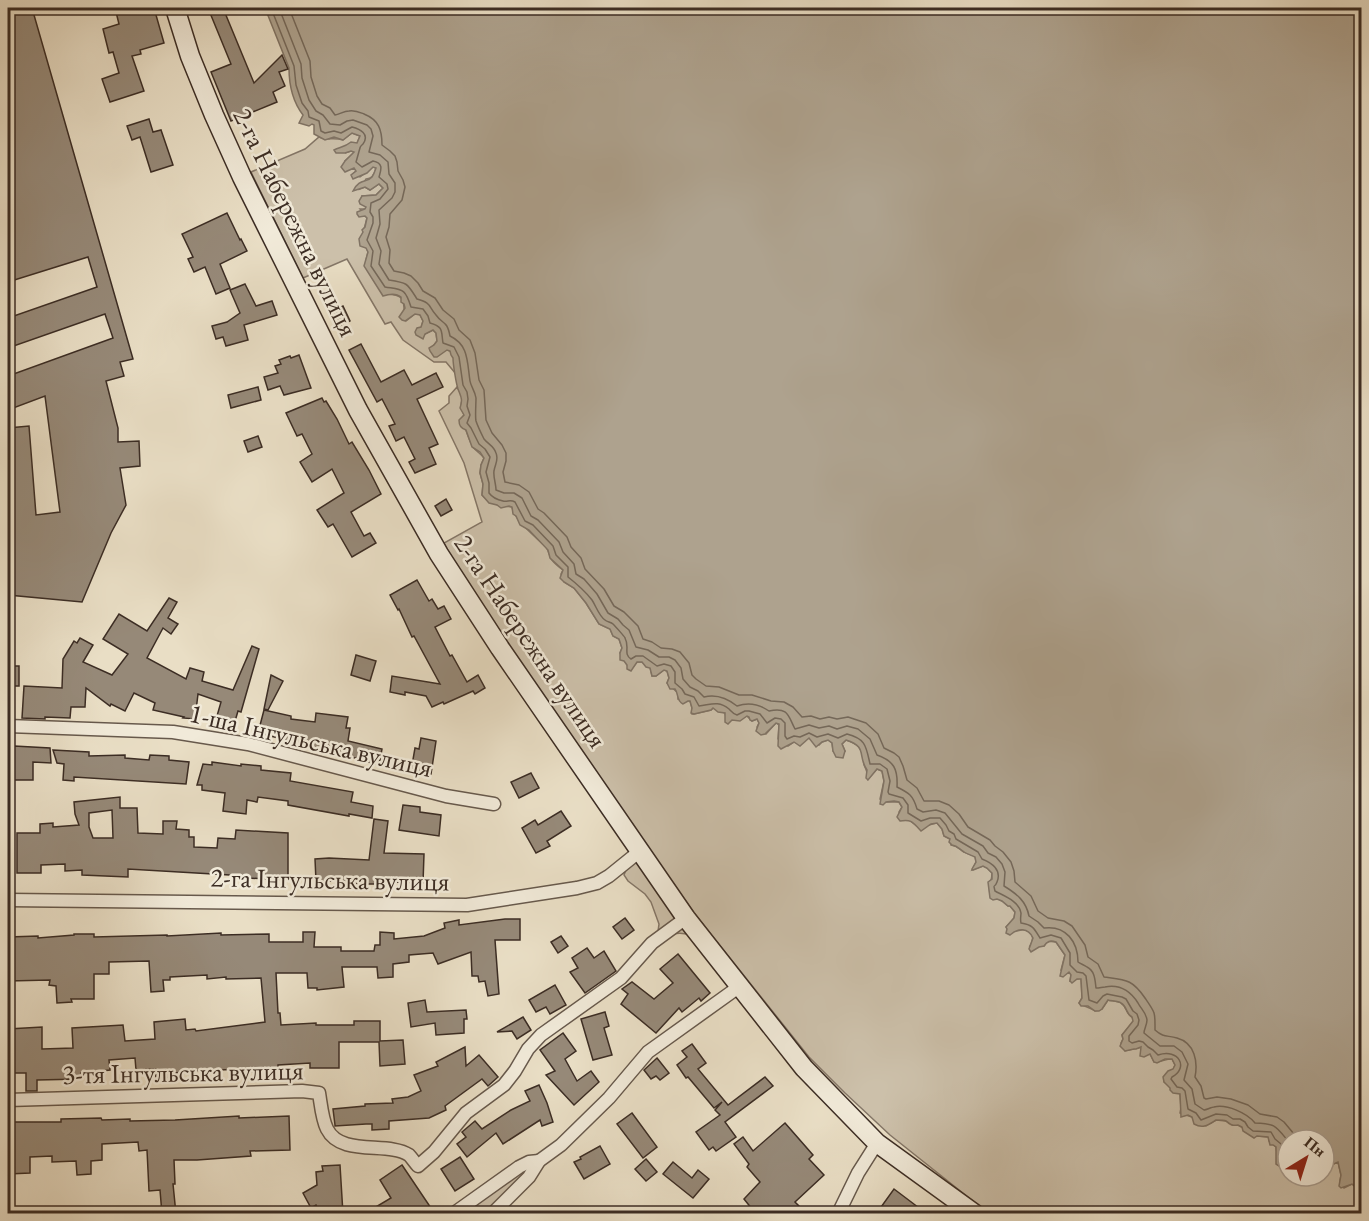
<svg xmlns="http://www.w3.org/2000/svg" width="1369" height="1221" font-family="'EB Garamond',serif">
<style>
.green{fill:#ccc0aa;stroke:#847667;stroke-width:1.5}
.water{fill:#aea28e;stroke:#807364;stroke-width:1.5}
.lines{fill:none;stroke-linecap:round;stroke-linejoin:round}
.shore{stroke:#756859;stroke-width:1.5}
.building{fill:#968978;stroke:#3c2d24;stroke-width:1.5;fill-rule:evenodd}
.minor-casing{stroke:#67594c;stroke-width:15}
.secondary-casing{stroke:#3c2d24;stroke-width:21}
.minor{stroke:#f1ead9;stroke-width:12}
.secondary{stroke:#f1ead9;stroke-width:18}
.labels{text-anchor:middle;dominant-baseline:central;stroke-width:5;stroke-linejoin:round;paint-order:stroke}
.street-label{font-size:27px;fill:#3c2d24;stroke:#f1ead9}
</style>
<rect width="100%" height="100%" fill="#e9dec5"/>
<filter id="stains"><feTurbulence type="fractalNoise" baseFrequency=".00333" numOctaves="4"/><feColorMatrix values="0 0 0 0 .2 0 0 0 0 .09 0 0 0 0 .02 0 0 0 .5 -.17"/></filter>
<radialGradient id="worn" r=".72"><stop offset=".6" stop-color="#630" stop-opacity="0"/><stop offset="1" stop-color="#630" stop-opacity=".3"/></radialGradient>
<g class="green">
<path d="M352 133 360 136 357 143 345 153 351 151 355 152 345 161 354 167 356 171 353 174 360 177 373 167 376 168C375 173 372 179 366 179L360 189 365 187 370 190 379 184 383 188 376 195 362 196 364 205 366 207 365 209H360L367 218 362 237 368 252 366 260 387 294C410 295 401 305 406 321L415 314 419 313 423 321 421 328 425 334 433 330 436 333 437 341 434 345 450 351 454 358 456 374 446 362H434L403 340 391 322 385 324 347 259 303 278 251 172 305 149 319 137C327 141 333 137 343 140Z"/>
<path d="M457 387 462 395V400L461 405 464 415 462 418C465 427 468 439 473 447 476 451 481 454 484 458L481 465 480 473 483 484 482 495C492 506 498 505 512 507 514 520 536 537 546 547 549 551 549 556 552 560 555 564 559 567 563 570L561 574 564 582 574 588 586 603 599 624 610 629 613 636 619 639 622 648 620 653 627 665 633 667 637 662H642L650 667 652 676H656L664 670 667 671 669 678 667 683 678 693V699L690 701 692 708V714H694L711 710 713 708 725 713 726 717 733 720 747 716 752 721 757 719 759 723 757 727 766 734 776 723 779 725 778 739 788 746 794 742 797 743 809 738 819 745 822 742 828 740 832 743 833 751H845L842 744 846 740C855 743 860 745 863 756 864 759 863 762 864 765 867 772 868 772 868 779L877 769 882 771 884 781 880 799 886 802H899L902 807 899 812 918 827C925 827 930 824 937 823L942 829 944 836 950 839 951 845C958 846 959 849 964 852 967 854 971 855 975 856L976 862 972 870 983 866 987 868 992 873C992 882 988 885 990 894L1002 901 1008 906H1010L1015 912 1014 918 1006 927C1007 928 1014 930 1015 931 1020 931 1021 929 1025 930 1034 932 1034 940 1030 946H1044C1047 941 1050 941 1056 942L1065 955 1061 970 1069 971 1071 974 1070 981 1081 978 1082 998 1079 1003C1084 1007 1090 1007 1095 1011L1102 1009 1108 1000C1111 1001 1118 1001 1121 1003 1127 1006 1125 1013 1132 1017L1134 1021 1122 1035 1123 1039 1121 1043 1125 1051 1142 1047V1050L1150 1054 1154 1062C1161 1062 1165 1059 1172 1059L1175 1065 1173 1070 1164 1082 1171 1088 1180 1094 1181 1108 1180 1113 1192 1117 1194 1121 1206 1126 1216 1120 1226 1121C1230 1125 1232 1126 1238 1125L1257 1136 1269 1137V1141L1276 1147 1277 1153 1285 1160 1288 1156V1176H1303V1177C1310 1178 1316 1176 1324 1176V1168L1338 1162 1341 1175 1340 1181 1344 1188 1352 1184 1358 1189H1361V1213H988L890 1135 845 1093 809 1057 694 913 646 845 508 644 446 548 444 543 482 522 464 463 439 411 449 403V396Z"/>
<path d="M635 862 639 865 690 935C674 930 669 936 656 946L659 924 651 902 645 894 628 881 624 875 627 867Z"/>
<path d="M530 1168 487 1213 459 1214 517 1171Z"/>
</g>
<path class="water" d="M265 8H1361V1189H1358L1352 1184 1341 1188 1339 1186 1341 1175 1338 1162 1324 1168V1140H1288V1156L1279 1166 1276 1164V1147L1273 1145H1270L1268 1137 1257 1136 1254 1138 1243 1131 1242 1127 1238 1125C1231 1126 1231 1124 1226 1121 1224 1120 1219 1120 1216 1120 1208 1125 1203 1129 1194 1124L1192 1117 1188 1115 1181 1117 1180 1094 1173 1093 1170 1090V1088L1164 1082 1163 1077 1168 1071 1173 1069 1175 1065 1172 1059H1165L1157 1063 1154 1062 1150 1054 1144 1057 1140 1056 1141 1047 1136 1049H1134L1125 1051 1120 1046 1123 1039 1122 1035 1133 1021 1132 1017C1125 1013 1128 1007 1121 1003 1118 1001 1111 1001 1108 1000L1102 1009 1099 1011H1095L1088 1006H1081L1079 1003 1082 998 1081 979H1077L1072 983 1070 981 1071 975 1069 972 1063 977 1060 976 1065 955 1056 942C1050 940 1047 941 1044 946L1039 947 1031 952 1029 949 1033 938C1028 927 1018 928 1010 935L1006 933 1007 929 1006 927 1014 918 1015 912 1010 906H1008L1002 901 997 899 993 900 990 898 988 882 992 879V873L987 868 983 866 973 870 972 869 976 862 975 857C971 855 967 854 964 852 959 849 958 846 952 845L949 842 950 839 944 836 942 829 937 823 931 824 921 831C913 823 913 819 900 821L897 817 902 807 899 802 894 801 886 802 883 805 880 804 884 781 882 771 877 769 868 780 866 778 867 770C857 755 868 747 846 740L842 744 845 751 843 758 836 757 833 751 832 743 828 740 822 742 816 747 809 738 800 746 794 742 781 749 778 746 779 724 776 723 765 734 761 735 756 731 759 723 757 719 752 721 750 720 749 717 747 716 740 721 732 720 728 724 725 722V713L718 712 713 708 711 710 694 714 691 713 692 708 690 701H688L683 704C676 701 679 694 675 689H670L667 683 669 678 667 671 664 670 656 676H652L650 668 646 667 642 662H637L631 671 627 669V665L624 661 620 660V653L622 648 619 639 613 636 610 629 599 624 586 603 574 588 564 582 560 578 563 570 550 558 548 550 529 530 520 525 516 516 513 514 512 507 509 506 501 508 497 505 489 503 482 495 483 484 480 473 481 465 484 458 480 452 472 447 466 430C461 428 459 426 459 420L464 415 460 408C463 399 461 397 458 389 456 383 453 364 453 358L451 355 450 351 447 350 437 357H434L430 351 429 348 434 345 437 341 436 333 433 330 425 334 423 339 416 335 415 332 417 328 421 327 423 321 420 315 415 314 405 321 402 320 399 317 405 308 404 304 401 302V297C396 293 389 294 383 296L364 266 368 252 366 248 360 246 359 239 363 232 362 230 365 227 367 218 365 216 359 217 357 214V212L365 209 366 207 360 204 359 201 362 196 376 195 383 188 379 184 370 190 365 187 353 191C359 178 367 183 372 177 374 174 375 171 376 168L373 167 367 173 353 179 351 175 356 171 354 168 345 172 341 167 345 161 354 152 351 151 345 153H336L334 150C340 147 345 147 351 142L357 143 360 136 352 133 343 140 334 137 325 140 314 134V125L312 124 309 126 299 123 303 115C293 102 289 84 289 68Z"/>
<g class="lines">
<g class="shore">
<path d="M271 8 294 66 296 85 302 103 308 111 309 117 319 121 321 131 325 133 334 131 341 133 352 127C360 129 370 134 363 144 362 145 360 146 360 148 359 151 357 159 356 162L362 167 373 161C384 163 381 170 379 177L387 184 388 189 380 199 371 203 370 212 373 217V223L367 240 373 251 371 266 385 287C403 290 405 288 411 307L423 309 428 316 430 323C444 327 441 331 443 343L454 347 459 357 463 385 467 392 468 399 467 406 470 415 467 423 471 428 479 444 485 449 490 457 486 472 489 483V493C492 497 498 500 503 501 508 502 510 499 515 502L525 521 533 525 553 546 556 555 568 567V577C577 584 585 591 592 600 596 606 599 616 605 620 607 622 611 622 613 624 615 626 625 637 625 638 630 647 623 654 631 659L636 656H643L657 666 664 664 671 666 675 672V683L682 689 685 694 694 697 699 706C710 705 718 700 729 709 731 711 733 714 737 715L745 711H749L760 714 767 723 775 718 781 719 785 723V736L787 739 794 736 800 737 809 733 817 737 828 734 838 738 847 734C866 739 866 746 870 764H880L887 769 890 781 888 792 889 794 903 798 908 805V813L921 821 930 818H940L946 825 949 831 954 834 956 839 978 852 982 859C992 863 1002 870 997 882 994 890 993 882 995 891 1004 896 1019 901 1021 913 1021 916 1020 919 1021 923 1033 925 1034 928 1040 938L1051 935 1061 938 1070 953V965L1077 972 1083 973 1086 976 1089 1000 1097 1003 1103 996 1107 994 1122 997 1126 999 1133 1011 1137 1014 1139 1020 1138 1025 1129 1036V1041L1132 1043 1139 1041 1143 1042 1148 1047 1153 1050 1158 1055C1179 1048 1189 1068 1172 1077L1171 1079 1177 1087 1182 1088 1185 1091 1188 1109 1196 1113 1201 1120 1216 1114 1227 1115 1233 1119H1240L1245 1122 1248 1127 1253 1131 1271 1132 1275 1139 1281 1144 1284 1152 1288 1153"/>
<path d="M279 8 301 64 302 78 309 100 316 111 323 115 330 124 340 125 347 121 353 120 367 125 371 129 373 136 369 152 380 155 388 162 389 174 395 183V192L392 198 379 210 380 224 376 238 381 251 379 264 389 280C408 283 407 283 417 299 432 303 428 306 436 315 443 325 447 320 450 336 469 345 467 362 470 381 471 387 475 391 476 398 476 404 475 417 476 421 477 424 483 437 484 439 488 444 494 446 496 453 499 460 495 464 494 471 493 476 496 484 496 490L504 493H514L522 498 531 516 538 520 559 542 563 552 574 564 576 574 584 579 597 594 608 613 618 619 623 625 629 630 636 647 648 650 659 657H669L675 660 681 668 683 679 690 687 698 691 704 697C716 694 727 698 737 706 748 702 759 704 769 711 789 707 788 716 795 729L809 725 819 728 829 726 837 729 847 726 858 729 870 739 877 755C894 761 898 769 897 787 909 793 913 795 917 809L923 812 936 810 945 813 962 834 983 846 988 853 996 857 1002 864 1005 872 1004 886C1017 894 1026 901 1029 916L1038 922 1044 928C1066 925 1078 942 1078 962 1081 964 1084 965 1087 967 1095 971 1095 980 1096 988 1100 988 1102 987 1105 987 1120 984 1131 992 1138 1003 1141 1009 1146 1012 1147 1020 1147 1025 1144 1029 1144 1033L1160 1046H1174L1182 1052 1188 1064 1184 1080 1192 1089 1195 1104 1204 1110C1206 1110 1212 1107 1214 1107 1227 1104 1247 1113 1255 1123 1276 1124 1275 1125 1288 1141"/>
<path d="M289 8 310 61 311 77 317 96 322 104 330 108 335 115C340 114 344 111 349 111 355 110 359 112 364 114 379 120 382 130 382 145L390 151 395 156 397 162 398 171 403 180 405 187 402 200 390 214 389 227 386 237 390 250 389 263 394 271 404 273 411 276 418 283 423 291 435 298 443 310 454 319 459 330 470 340 475 353 479 380 484 390 486 420 492 433 502 445 506 453V461L503 472 505 482 519 485 529 492 538 509 544 513 567 537 571 547 581 558 585 569 604 589 614 606 624 612 638 626 643 639 652 642 661 648 672 649 680 652 689 663 692 675 696 679 706 686 719 687 739 695H752L771 701 784 702 793 707 802 717 811 716 820 719 829 717 837 719 848 717 866 723 878 734 884 748 894 753 899 757 903 766 907 780 917 788 924 801H939L949 805 959 814 968 827 990 840 995 846 1003 852 1011 862 1014 871 1015 882 1031 896 1038 911 1048 918 1064 921 1072 926 1085 945 1088 957 1098 964 1104 977C1126 980 1132 979 1145 998 1156 1014 1155 1012 1155 1030 1164 1038 1167 1035 1177 1038 1195 1043 1198 1062 1195 1077L1201 1086 1204 1098 1206 1099 1217 1097 1231 1099 1248 1105 1260 1114 1277 1117 1284 1122 1299 1140"/>
</g>
</g>
<g class="building">
<path d="M8 8H32L133 359 120 362 124 376 106 381 118 428V442L139 441 140 466 120 468 126 505 111 533 82 602 8 595V578H12L8 523V428L29 426 36 515 60 512 45 396 8 410V376L113 338 105 314 8 348V318L97 287 88 257 8 282V179L13 178 8 160Z"/>
<path d="M115 8H154L164 43 140 50 141 54 132 56 144 91 110 102 102 79 119 73 113 52 109 53 103 29 119 24Z"/>
<path d="M208 8H223L254 83 282 55 288 69 279 72 285 86 273 92 277 102 231 121 211 72 231 64Z"/>
<path d="M149 119 153 132 161 130 173 165 151 172 140 137 132 140 127 126Z"/>
<path d="M227 213 240 240 241 239 247 251 220 264 230 288 216 294 205 267 194 272 188 259 193 257 182 234Z"/>
<path d="M245 284 256 306 272 301 277 315 244 325 248 340 226 346 223 337 216 339 212 326 227 322 240 313 230 290Z"/>
<path d="M343 306 350 321 336 328 329 313Z"/>
<path d="M361 344 381 382 404 370 412 385 436 373 443 387 417 399 438 444 429 448 436 464 415 473 409 462 415 459 404 437 396 441 389 426 395 424 382 399 377 402 349 350Z"/>
<path d="M299 355 311 388 284 395 280 386 268 390 264 377 278 373 275 366 281 364 279 360 290 356 291 358Z"/>
<path d="M258 387 261 400 231 408 228 395Z"/>
<path d="M322 398 324 402 326 401 337 419 349 444 352 442 369 470 381 494 351 512 364 536 370 533 376 543 352 557 333 524 328 527 317 510 344 493 332 469 312 482 300 462 312 454 302 434 297 436 286 413Z"/>
<path d="M258 436 262 447 248 452 244 441Z"/>
<path d="M446 499 452 510 441 516 435 506Z"/>
<path d="M417 580 429 601 432 599 438 609 444 606 451 619 435 627 450 656 452 655 467 682 478 675 485 688 475 694 473 691 444 704 443 702 432 707 426 696 405 692V695L390 692 392 676 440 684 414 636 412 637 399 609 398 610 390 595Z"/>
<path d="M169 598 177 602 168 618 178 624 171 634 163 628 147 658 186 679 190 668 204 672 202 681 233 690 252 646 259 649 241 712 238 711 233 728 215 723 221 702 198 694 195 719 183 718 184 717 153 710 155 703 134 693 125 711 111 704 110 706 86 688 85 707H71L70 718 45 717V719L22 718 24 686 62 688 63 659 74 641 77 643 80 638 93 645 83 662 112 675 128 654 103 639 119 614 147 631Z"/>
<path d="M356 655 376 661 370 681 351 675Z"/>
<rect x="8" y="666" width="11" height="20"/>
<path d="M271 675 283 681 268 710 264 709Z"/>
<path d="M264 710 291 716V719L315 722 316 713 348 717 346 728H350L348 741 382 749 379 765 361 760 362 759 329 754 330 750 311 747V746L258 733Z"/>
<path d="M421 738 436 741 431 774 411 771 415 748 419 749Z"/>
<path d="M14 746 50 748 51 763 33 762V780H13Z"/>
<path d="M53 750 89 752V756L125 755V758L149 760 150 755 169 756V760L189 762 186 784 74 777V781L63 780 64 764 57 763Z"/>
<path d="M212 762 241 766V764L261 766V770L291 773 290 781 353 792 351 802 373 806 372 818 349 814V816L288 805V801L258 797 257 802 247 800 246 814 223 811 225 793 202 790V785H197L203 764 212 765Z"/>
<path d="M531 773 539 788 519 798 511 782Z"/>
<path d="M120 797V808H137L138 833 163 834V821H177L176 829 189 830V837H194V847L217 848 218 838 235 839 236 830 288 833V880L247 878V876L128 869V877L82 875V870L65 871V864L41 865V873H17V833H40V824L53 823V827L79 825 75 814 74 802ZM112 810 113 838H93L89 827V813Z"/>
<path d="M403 805 420 807V812L441 815 439 836 399 830Z"/>
<path d="M561 811 571 826 547 841 550 846 536 853 522 828 535 820 538 825Z"/>
<path d="M374 819 388 821 384 853 424 854 423 883 391 882V884H360L347 883V881H316L315 859 329 858 369 860Z"/>
<path d="M625 918 634 930 622 939 613 927Z"/>
<path d="M505 919H520V940H495L499 994 488 996 485 981 479 982 478 976H472L471 952 438 964 433 953 409 955V962L393 964V977L378 978 377 967H342L344 987 317 990V988H308L307 973H276L278 1013H280L281 1025 316 1023V1025H354V1021H380V1041L403 1040 405 1064 380 1066 379 1042H339V1068H310V1063L278 1065V1069L247 1072V1069L188 1071 176 1073V1077L156 1078 155 1069 136 1070 135 1058 109 1060 110 1070 81 1073V1079L37 1080V1091H26V1073H8V1029L42 1027V1049L73 1048 72 1028 123 1025 125 1041 155 1039 154 1022 185 1019 186 1030 195 1029 196 1031 265 1022 261 978 226 979V977L207 979V975L170 977V980H163L164 991 151 992 149 961 109 962V974H94V999H71L72 1002 57 1003 56 986 49 985 50 980 8 981V937L38 936V938L74 935V934H94V937L167 935V936L221 933V935L269 934V942H303V932H315L314 947H341V951H374L375 945H380V932L394 933V939L424 936 445 928 444 923 459 920V925Z"/>
<path d="M561 936 568 946 558 953 551 942Z"/>
<path d="M587 948 594 958 604 951 616 971 585 993 570 972 578 968 572 958Z"/>
<path d="M678 954 710 993 701 1001 699 998 682 1012 679 1008 656 1033 621 1004 628 994 622 989 632 982 654 999 673 983 660 969Z"/>
<path d="M555 985 566 1005 550 1014 546 1007 536 1012 529 1000Z"/>
<path d="M425 1000 427 1012 466 1010 467 1019H464V1033L436 1035 435 1023 411 1027 408 1003Z"/>
<path d="M605 1012 609 1026 604 1028 612 1055 593 1060 581 1019Z"/>
<path d="M523 1017 531 1030 517 1039 512 1031 497 1032Z"/>
<path d="M563 1033 576 1051 565 1059 577 1081 591 1071 599 1082 574 1105 546 1075 555 1071 540 1050Z"/>
<path d="M692 1044 706 1063 698 1069 728 1105 765 1077 773 1086 725 1122 736 1137 716 1151 713 1147 709 1150 696 1132 720 1115 715 1110 722 1102 714 1108 688 1077 686 1078 677 1065 687 1057 682 1051Z"/>
<path d="M465 1047 466 1066 479 1055 498 1077 488 1086 482 1079 445 1106 446 1110 429 1118 389 1121V1129L372 1130V1124H366L335 1126V1125L333 1109 365 1106V1104L393 1103 392 1099 408 1097 421 1091 414 1075 438 1066 436 1062Z"/>
<path d="M657 1058 669 1073 660 1080 656 1076 651 1079 644 1070Z"/>
<path d="M539 1085 547 1103 553 1122 542 1126 540 1120 503 1144 496 1133 467 1157 457 1144 466 1137 462 1132 475 1121 482 1129 511 1110 530 1101 525 1091Z"/>
<path d="M632 1113 657 1147 643 1158 617 1124Z"/>
<path d="M239 1116V1118L289 1116 290 1150 250 1151 251 1156 197 1160H174L175 1184H173L176 1214H162L160 1190 149 1191 147 1150 139 1151 138 1142 102 1144V1160L91 1161V1174L77 1175 76 1161 52 1162V1156L30 1157V1173L8 1174V1122H61V1119L101 1118 102 1120 130 1119V1121L175 1120Z"/>
<path d="M785 1123 813 1155 809 1159 824 1175 795 1202 807 1214H756L744 1199 760 1182 747 1167 749 1164 734 1144 743 1137 753 1151Z"/>
<path d="M600 1146 610 1164 584 1179 574 1162 581 1159 580 1157Z"/>
<path d="M460 1157 474 1179 455 1191 441 1169Z"/>
<path d="M646 1159 657 1172 646 1181 635 1169Z"/>
<path d="M673 1162 692 1178 698 1170 709 1179 693 1198 663 1174Z"/>
<path d="M340 1165 343 1214H320L316 1205 311 1208 303 1193 317 1185 316 1172 323 1171 322 1166Z"/>
<path d="M402 1165 435 1214H364L391 1198 380 1180Z"/>
<path d="M894 1189 927 1214H876Z"/>
</g>
<g class="lines">
<defs>
<g id="minor">
<path d="M8 726 173 732 248 744 446 796 494 804"/>
<path d="M8 900 467 905 577 888 597 883 609 876 640 851"/>
<path d="M8 1100 302 1091 319 1093C321 1105 322 1119 327 1129 341 1157 388 1141 409 1155 412 1158 415 1163 418 1166L434 1152 466 1113 504 1085 515 1071 528 1049 541 1035 621 978 652 943 686 918"/>
<path d="M453 1214 519 1167 529 1162 539 1161"/>
<path d="M492 1214 529 1177 539 1161 561 1145 609 1098 648 1052 740 986"/>
<path d="M838 1214 858 1173 877 1143"/>
</g>
<path id="secondary" d="M175 8 190 56 214 115 242 177 358 410 439 554 500 648 686 918 804 1068 877 1143 975 1214"/>
</defs>
<use href="#minor" class="minor-casing"/>
<use href="#secondary" class="secondary-casing"/>
<use href="#minor" class="minor"/>
<use href="#secondary" class="secondary"/>
</g>
<g class="labels">
<g class="street-label">
<text transform="translate(296 222) rotate(64)">2-га Набережна вулиця</text>
<text transform="translate(531 641) rotate(56)">2-га Набережна вулиця</text>
<text transform="translate(311 740) rotate(13)">1-ша Інгульська вулиця</text>
<text transform="translate(330 879) rotate(1)">2-га Інгульська вулиця</text>
<text transform="translate(183 1072) rotate(-1)">3-тя Інгульська вулиця</text>
</g>
</g>
<rect width="1369" height="1221" fill="none" stroke="#e9dec5" stroke-width="30"/>
<rect x="9" y="9" width="1351" height="1203" fill="none" stroke="#3c2d24" stroke-width="3"/>
<rect x="15" y="15" width="1339" height="1191" fill="none" stroke="#3c2d24" stroke-width="1.5"/>
<g transform="translate(1306 1158) rotate(38)"><circle r="28" fill="#f1ead9" stroke="#a99e91" stroke-width="1.5"/>
<path d="M0-4.5L10 22L0 15L-10 22Z" fill="#8f2418"/>
<text y="-9" font-size="16" font-weight="bold" text-anchor="middle" fill="#3c2d24">Пн</text>
</g>
<rect width="100%" height="100%" filter="url(#stains)"/>
<rect width="100%" height="100%" fill="url(#worn)"/>
</svg>
